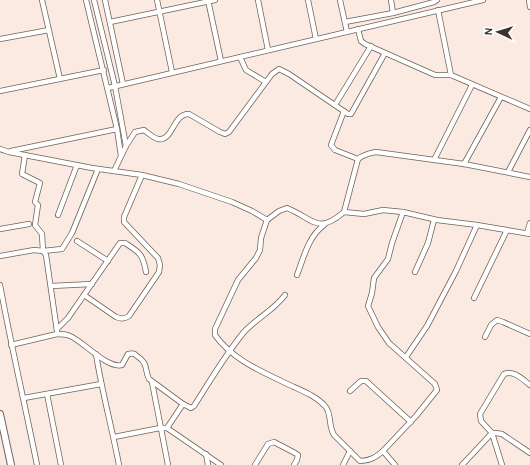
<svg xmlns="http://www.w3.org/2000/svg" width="530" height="465" font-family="'Alegreya Sans',sans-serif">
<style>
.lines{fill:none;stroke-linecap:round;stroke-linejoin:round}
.minor-casing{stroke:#6e6159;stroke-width:6}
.tertiary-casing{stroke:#6e6159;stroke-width:8}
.minor{stroke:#fff;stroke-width:4.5}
.tertiary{stroke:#fff;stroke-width:6}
</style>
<rect width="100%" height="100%" fill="#faeae2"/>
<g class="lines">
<defs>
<g id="minor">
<path d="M42 0 60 79"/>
<path d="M86 0 117 129 121 156"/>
<path d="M94 0 115 86 126 146"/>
<path d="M105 0 123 84"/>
<path d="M157 0 172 72"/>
<path d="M208 0 221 61"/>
<path d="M258 0 268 50"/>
<path d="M308 0 316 39"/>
<path d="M340 0 347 32"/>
<path d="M391 0 393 13"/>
<path d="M529 0 530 7"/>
<path d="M438 10 451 75"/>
<path d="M110 22 215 0"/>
<path d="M345 22 393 13 434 2 437 0"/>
<path d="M358 29 361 41 365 44 435 75H451L530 109"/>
<path d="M0 39 49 30"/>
<path d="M240 57 246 70 266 82"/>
<path d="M108 88 483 0"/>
<path d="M0 91 104 70"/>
<path d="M335 105 371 46"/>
<path d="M344 111 331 145 335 150 358 159"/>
<path d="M0 149 9 152 92 168 142 175 179 184 232 202 252 211 267 220 279 211 287 208C314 219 317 235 344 212L364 214 383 210 403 212 437 220 477 225 530 234"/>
<path d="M11 151 117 129"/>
<path d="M25 155 22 174 40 183 35 202 38 205 35 225 42 234 43 251 62 249 72 233 98 169"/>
<path d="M434 160 472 85"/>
<path d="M464 164 501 97"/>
<path d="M114 171 126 146 135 132 144 130C148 133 153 138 158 139 173 142 173 113 189 114L220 132 225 134 229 132 272 74 279 69 289 74 348 114H351L385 53"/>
<path d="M508 172 530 130"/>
<path d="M344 212 358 159C363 155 370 153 376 152L464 164 530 177"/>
<path d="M58 215 77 165"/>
<path d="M267 220 261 238 260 250 256 258 238 280 215 329V335C233 361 267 374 294 387 305 392 317 397 325 406 332 413 328 426 334 435L360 461C370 461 376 457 383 451L395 465"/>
<path d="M0 229 29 224"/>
<path d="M527 233 530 223"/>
<path d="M77 241 108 261"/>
<path d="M0 256 34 250 43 251 46 255 57 331"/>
<path d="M415 272 428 243 434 220"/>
<path d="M297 275C304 257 308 237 324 225"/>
<path d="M0 285C11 345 25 405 37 465"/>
<path d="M51 286 92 284"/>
<path d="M84 295 116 317C122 319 124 319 129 316L159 272 160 265 158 258 124 222V217L142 175"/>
<path d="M474 298 507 230"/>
<path d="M57 329 68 318 120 243H125C139 252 143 254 146 272"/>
<path d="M485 337 491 325 497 320 503 322 530 334"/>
<path d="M11 345 57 334C62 334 66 334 70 336 83 341 107 369 122 365L128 354C132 353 134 353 137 356 149 364 144 369 149 379L183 404 191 408 194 406C210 381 225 355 244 332 257 318 274 310 285 295"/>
<path d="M96 354C102 392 112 428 119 465"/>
<path d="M406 357 427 326 456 271 477 225"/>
<path d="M152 382 168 465"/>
<path d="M350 391 361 381H366L411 422"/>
<path d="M47 394 61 465"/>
<path d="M24 398 101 384"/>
<path d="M167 428 183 404"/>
<path d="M114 437 160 428H167L221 465"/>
<path d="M383 451 416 416 437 390 435 384 389 343 378 327 368 306 372 293 374 278 388 259 392 243 403 212"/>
<path d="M206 454 208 465"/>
<path d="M255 465 268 444 274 442 295 453 298 455 297 460 294 465"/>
<path d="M343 465 350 451"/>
<path d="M462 465 492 433H496L502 434 530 453"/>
<path d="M502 465 492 433 481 421 480 414 504 374C514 370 522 379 530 385"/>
</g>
<path id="tertiary" d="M0 414 11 465"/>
</defs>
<use href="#minor" class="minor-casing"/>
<use href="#tertiary" class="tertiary-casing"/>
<use href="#minor" class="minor"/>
<use href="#tertiary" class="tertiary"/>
</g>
<g transform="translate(498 32) rotate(274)" stroke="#ffffff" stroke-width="3" paint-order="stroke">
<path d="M0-3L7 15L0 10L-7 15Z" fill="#3a3431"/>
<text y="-6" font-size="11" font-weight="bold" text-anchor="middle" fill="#3a3431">N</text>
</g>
</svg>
